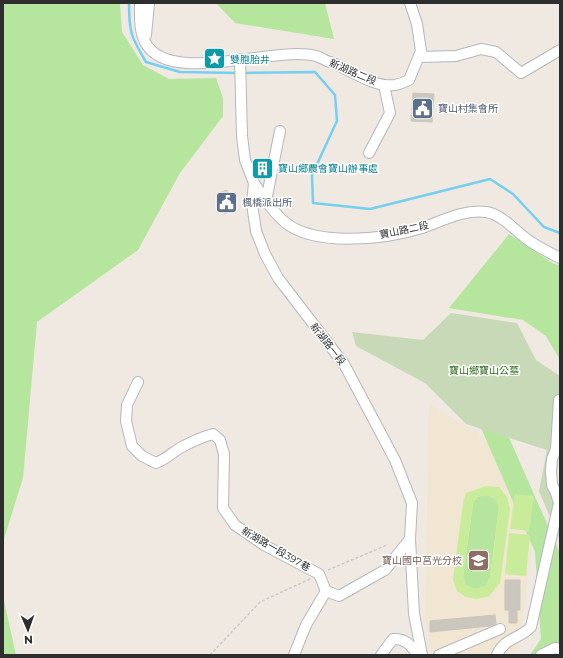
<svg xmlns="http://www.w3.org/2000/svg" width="563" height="658" font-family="Montserrat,'Noto Sans TC',sans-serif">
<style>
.education{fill:#f0e6d1}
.green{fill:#b6e59e}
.cemetery{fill:#c8d9b8}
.pitch{fill:#c9ec9a;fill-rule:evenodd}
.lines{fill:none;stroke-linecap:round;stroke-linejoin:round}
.stream{stroke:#75cff0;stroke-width:2.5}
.building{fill:#cbc7bf;stroke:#cbc5ba}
.minor-casing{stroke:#b4b7c1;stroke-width:12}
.path{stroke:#c9c9c9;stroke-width:1.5;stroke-dasharray:3 2;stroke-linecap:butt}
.minor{stroke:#fff;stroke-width:10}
.labels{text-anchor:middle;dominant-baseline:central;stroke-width:3;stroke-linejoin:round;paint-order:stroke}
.culture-label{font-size:10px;fill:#0d838f;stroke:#fff;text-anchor:start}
.street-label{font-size:10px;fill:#2e2e2e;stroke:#fff}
.service-label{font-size:10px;fill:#4e5e75;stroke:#fff;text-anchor:start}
.park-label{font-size:10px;fill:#2c6e1b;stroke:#fff}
.education-label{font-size:10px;fill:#785e54;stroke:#fff;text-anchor:end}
</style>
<rect width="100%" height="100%" fill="#efe9e1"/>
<path class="education" d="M429 404 479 434 537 500 519 649 494 655H431L425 619Z"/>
<g class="green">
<path d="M3 3H120L122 32 143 65 169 79 216 78 223 98V116L180 173 138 250 37 322 23 478 3 542Z"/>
<path d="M216 3H325L334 39 235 23Z"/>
<path d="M509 234 554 264 560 265V360L546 336 523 320 449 308Z"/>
<path d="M481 428 506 431 560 553V655H530L541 639 535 552Z"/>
<path d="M487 495 495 499 499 507 490 578 485 586 475 589 466 585 463 577 473 503 477 497Z"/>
<path d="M3 596 16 655H3Z"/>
</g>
<path class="cemetery" d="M451 313 517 323 536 360 560 376V441L556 481 560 485V541L539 491 547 450 466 424 425 383 356 346 352 332 423 340Z"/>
<g class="pitch">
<path d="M486 486 499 487 507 497 510 509 500 583 489 596 477 599 466 597 457 591 453 580 463 503 466 493ZM487 495 495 499 499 507 490 578 485 586 475 589 466 585 463 577 473 503 477 497Z"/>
<path d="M515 494 534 496 529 531 510 529Z"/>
<path d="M509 533 530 535 526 576 505 574Z"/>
</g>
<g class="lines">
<g class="stream">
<path d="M129 3C129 32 131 37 146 62L180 72 237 73"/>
<path d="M242 73 315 72 335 95 337 121 312 175 313 203 370 209 490 179 513 194 544 227 560 233"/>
</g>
</g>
<g class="building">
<path d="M413 93 434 94 432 122 411 121Z"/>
<path d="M259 162 267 163 264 179 259 178 256 170Z"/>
<path d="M227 190 228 197 233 195 235 202 231 203 233 211 224 214 218 193Z"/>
<path d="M505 580H520V610H517V623H509V610H505Z"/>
<path d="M495 615 496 624 490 626 430 632V621Z"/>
</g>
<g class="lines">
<defs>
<g id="minor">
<path d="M140 3C140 15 139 30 145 42 168 87 274 45 316 56 321 57 325 61 330 62 350 69 373 88 395 85 400 84 405 82 409 80L421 51 417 24 410 3"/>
<path d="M146 35 149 3"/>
<path d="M419 57 456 56 481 49 496 52 521 73 560 50"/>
<path d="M240 59 242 136 245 160 254 183 252 204 256 231 265 254 278 278 344 364 395 460 412 503 410 539 414 614 422 655"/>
<path d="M369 153 390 113 384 85"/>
<path d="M254 183C263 196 273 213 286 223 316 247 387 239 422 228 442 221 464 209 486 212 502 214 517 233 531 242 540 248 550 253 560 258"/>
<path d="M266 201 280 131"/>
<path d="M138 382 127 405 126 421 132 446 142 456 156 463C166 459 172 453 180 448 191 442 202 437 213 434L220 440 224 454 223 508 235 525 264 545 319 574 326 591 339 596 385 570 410 539"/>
<path d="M294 655 306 625 326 591"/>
<path d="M381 655 393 639C406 638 411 646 418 655"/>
<path d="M439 655 500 629"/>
<path d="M497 655C505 637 518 640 531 627L559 503 556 493 552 485 551 471 552 459 556 449 559 400"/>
<path d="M541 655 555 648 560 649"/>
</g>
</defs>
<use href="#minor" class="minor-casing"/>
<g class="path">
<path d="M328 570 387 545"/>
<path d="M210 655 260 602 310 579"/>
</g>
<use href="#minor" class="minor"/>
</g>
<defs>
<symbol id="sight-square" viewBox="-11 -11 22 22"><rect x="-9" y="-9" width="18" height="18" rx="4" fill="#0f9aa8" stroke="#fff"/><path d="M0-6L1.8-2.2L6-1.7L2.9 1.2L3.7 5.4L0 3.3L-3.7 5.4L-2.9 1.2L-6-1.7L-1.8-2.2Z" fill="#fff"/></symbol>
<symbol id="civic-square" viewBox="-11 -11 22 22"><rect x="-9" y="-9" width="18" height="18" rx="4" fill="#5c6f8a" stroke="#fff"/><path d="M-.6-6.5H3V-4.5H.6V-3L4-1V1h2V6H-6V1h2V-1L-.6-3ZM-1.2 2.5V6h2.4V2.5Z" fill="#fff"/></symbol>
<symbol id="building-square" viewBox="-11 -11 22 22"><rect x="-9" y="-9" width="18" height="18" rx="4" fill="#0f9aa8" stroke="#fff"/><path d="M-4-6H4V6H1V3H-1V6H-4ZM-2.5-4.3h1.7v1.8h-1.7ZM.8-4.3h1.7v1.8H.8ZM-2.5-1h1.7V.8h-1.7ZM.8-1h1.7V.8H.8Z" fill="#fff"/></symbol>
<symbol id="school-square" viewBox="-11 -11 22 22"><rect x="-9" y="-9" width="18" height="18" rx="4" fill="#8d6e63" stroke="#fff"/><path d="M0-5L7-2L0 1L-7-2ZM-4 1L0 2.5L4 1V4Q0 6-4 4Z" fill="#fff"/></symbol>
</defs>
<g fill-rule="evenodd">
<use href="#sight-square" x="202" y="46" width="25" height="25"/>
<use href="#civic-square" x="410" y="96" width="25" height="25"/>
<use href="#building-square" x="250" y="156" width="25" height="25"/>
<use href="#civic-square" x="214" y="190" width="25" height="25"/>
<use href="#school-square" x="466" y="548" width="25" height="25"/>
</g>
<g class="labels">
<g class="culture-label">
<text x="230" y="59">雙胞胎井</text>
<text x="278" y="168">寶山鄉農會寶山辦事處</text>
</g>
<g class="street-label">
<text transform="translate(353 72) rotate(23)">新湖路二段</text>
<text transform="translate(404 230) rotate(-12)">寶山路二段</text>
<text transform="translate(328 344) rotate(52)">新湖路一段</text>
<text transform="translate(276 549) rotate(30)">新湖路一段397巷</text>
</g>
<g class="service-label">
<text x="438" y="108">寶山村集會所</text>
<text x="242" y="202">楓橋派出所</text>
</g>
<g class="park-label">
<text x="484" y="370">寶山鄉寶山公墓</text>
</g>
<g class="education-label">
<text x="462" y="560">寶山國中莒光分校</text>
</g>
</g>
<rect width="563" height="658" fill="none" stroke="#2e2e2e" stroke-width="8"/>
<g transform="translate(28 630) rotate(178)" stroke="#ffffff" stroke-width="3" paint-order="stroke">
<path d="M0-3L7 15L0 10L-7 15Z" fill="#2e2e2e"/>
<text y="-6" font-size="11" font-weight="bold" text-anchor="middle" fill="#2e2e2e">N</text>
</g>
</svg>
